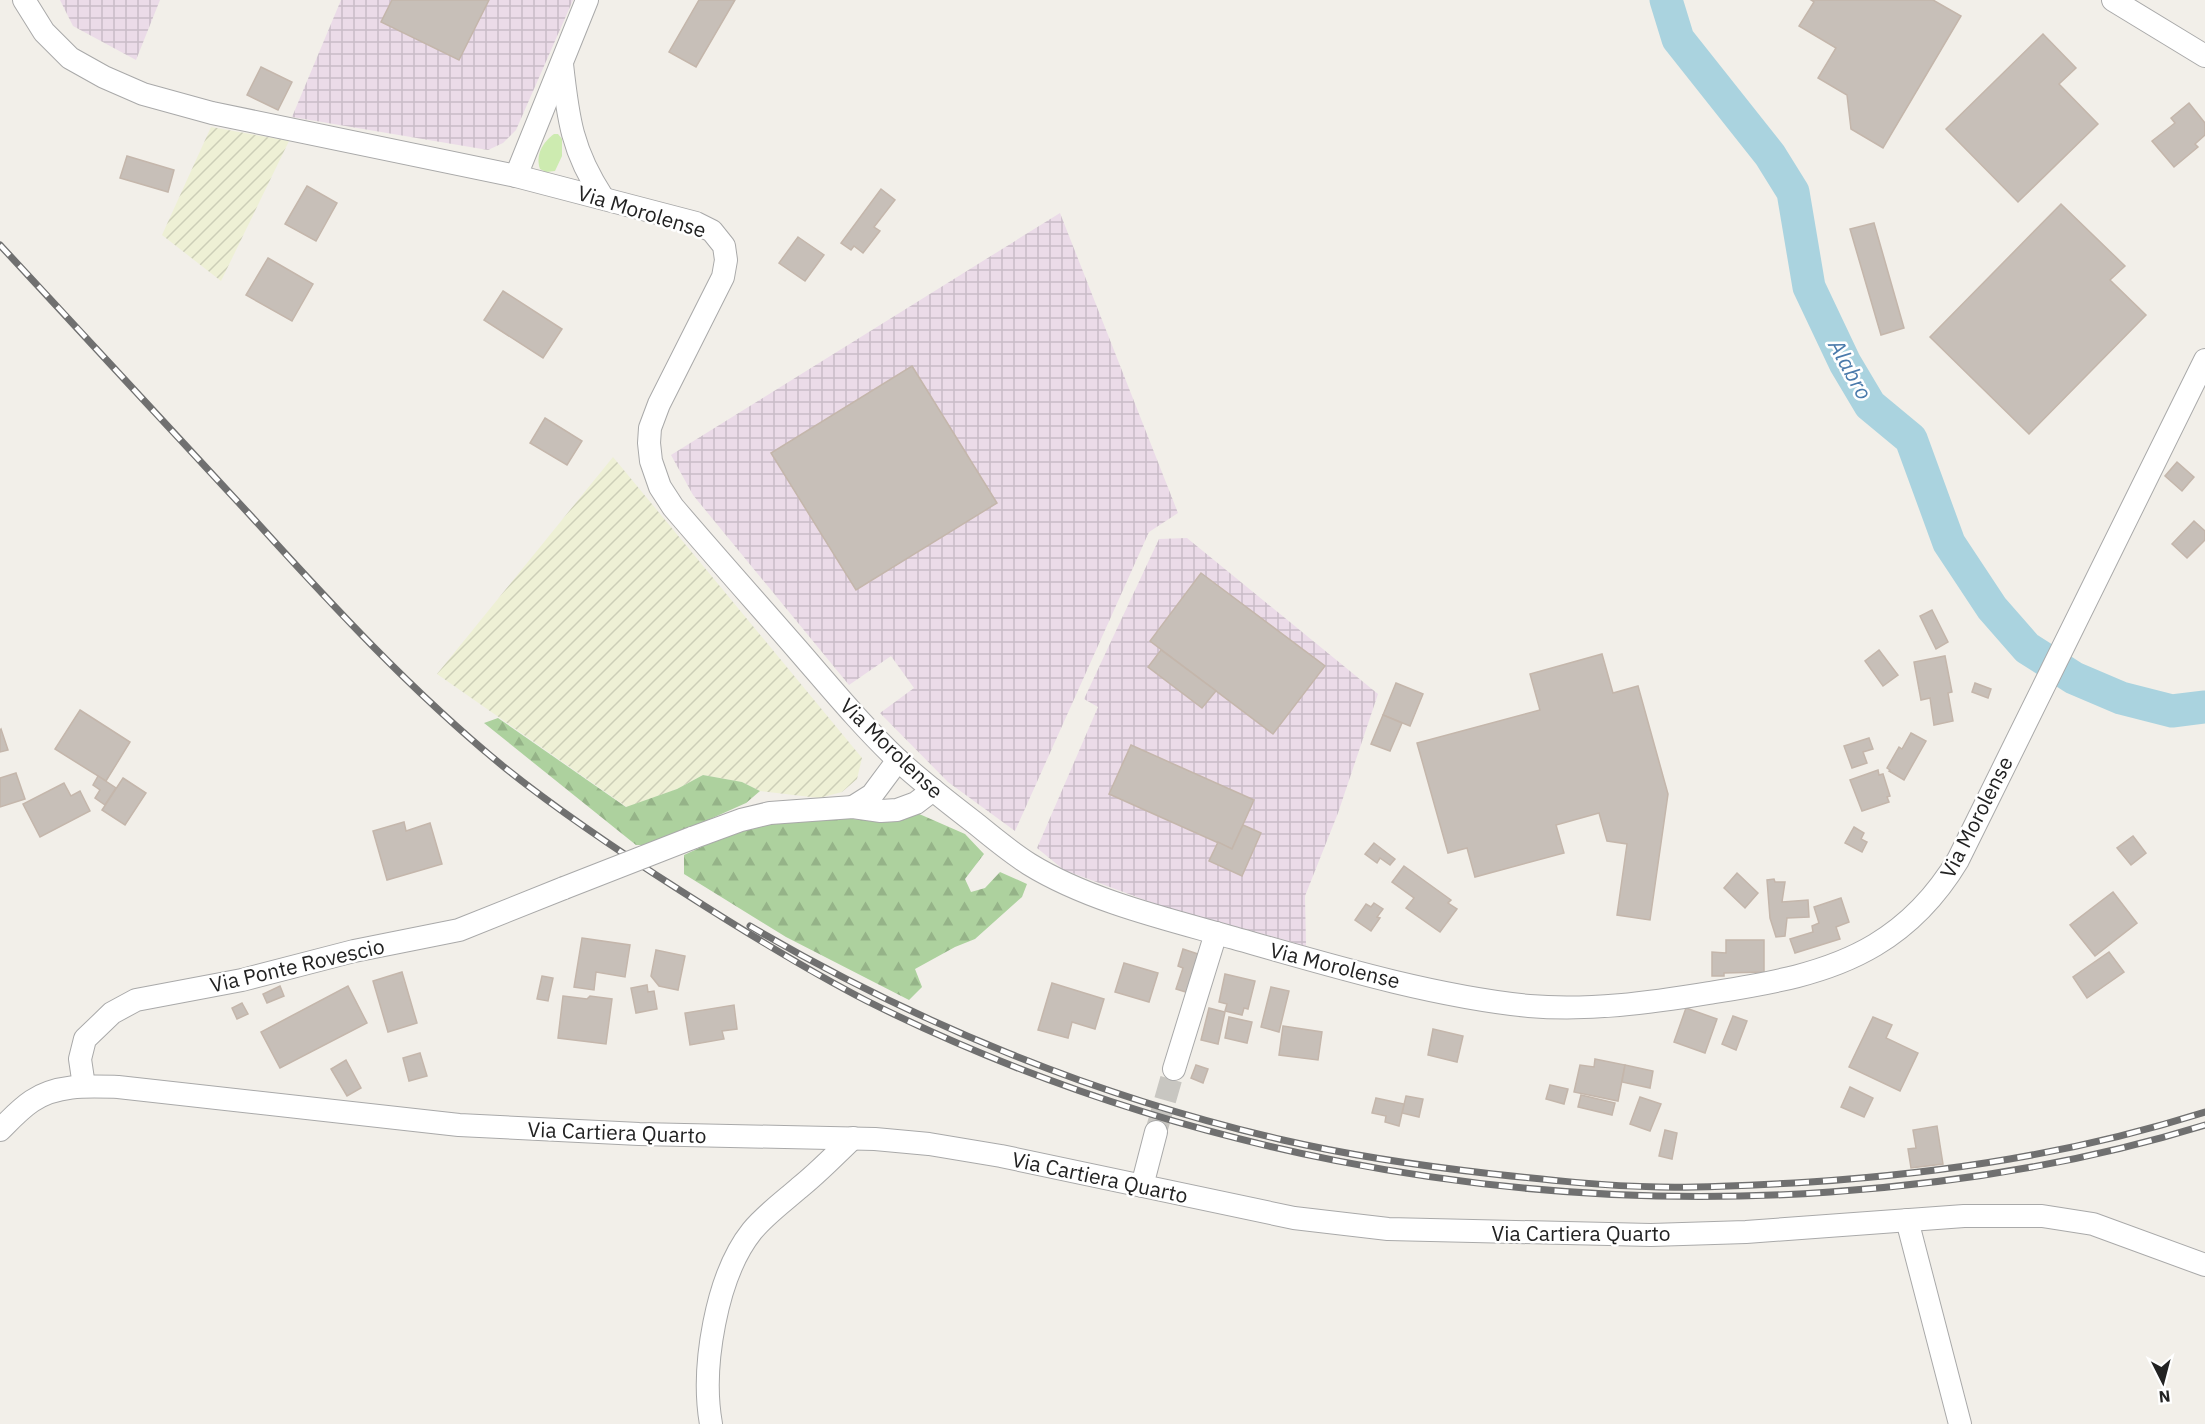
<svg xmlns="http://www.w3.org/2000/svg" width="2205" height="1424" font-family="'IBM Plex Sans',sans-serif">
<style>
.industrial{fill:url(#industrial-grid)}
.farmland{fill:url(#farmland-furrows)}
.grass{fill:#cdebb0}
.forest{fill:url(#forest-firs)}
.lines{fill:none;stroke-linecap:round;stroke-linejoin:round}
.river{stroke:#aad3df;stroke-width:33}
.building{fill:#c7bfb8;stroke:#c4b6ab;stroke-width:1.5}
.minor-tunnel{stroke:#c8c6c1;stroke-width:22;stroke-dasharray:22 11;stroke-linecap:butt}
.minor-casing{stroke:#a9a9a9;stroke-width:24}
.minor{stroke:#fff;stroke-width:22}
.rail-casing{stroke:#707070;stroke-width:7}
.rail{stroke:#fff;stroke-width:4.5;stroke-dasharray:14;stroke-linecap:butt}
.minor-bridge-casing{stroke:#a9a9a9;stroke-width:24;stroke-linecap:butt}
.minor-bridge{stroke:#fff;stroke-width:22}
.labels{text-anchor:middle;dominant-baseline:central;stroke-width:5;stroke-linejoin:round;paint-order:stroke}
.street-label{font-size:21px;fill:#222;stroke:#fff}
.water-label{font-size:22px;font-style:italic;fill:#4a7aab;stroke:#fff}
</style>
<defs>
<pattern id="industrial-grid" width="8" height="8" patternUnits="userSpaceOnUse" patternTransform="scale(1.5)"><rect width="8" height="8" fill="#ebdbe8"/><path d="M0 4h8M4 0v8" fill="none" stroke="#c9bcc7"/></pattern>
<pattern id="farmland-furrows" width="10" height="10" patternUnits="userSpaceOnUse" patternTransform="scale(1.5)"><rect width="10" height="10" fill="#eef0d5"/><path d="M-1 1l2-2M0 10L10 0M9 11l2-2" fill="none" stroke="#ccceb7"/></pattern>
<pattern id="forest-firs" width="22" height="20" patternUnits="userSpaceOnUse" patternTransform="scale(1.5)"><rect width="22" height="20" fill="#add19e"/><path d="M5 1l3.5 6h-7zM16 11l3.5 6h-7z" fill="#95b388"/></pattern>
</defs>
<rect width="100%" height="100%" fill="#f2efe9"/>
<g class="industrial">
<path d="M60 0H160L136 60 73 26Z"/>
<path d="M341 0H573L516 130 503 143 488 150 292 117Z"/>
<path d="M1060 213 1178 513 1149 532 1015 831 948 782 880 713 914 688 891 656 849 685 693 495 671 455Z"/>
<path d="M1187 538 1378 694 1338 813 1305 896 1306 946 1161 906 1064 870 1037 848 1098 707 1084 699 1159 539Z"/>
</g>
<g class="farmland">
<path d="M211 127 289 141 221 281 162 235Z"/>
<path d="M613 457 862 758 857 779 842 792 819 798 760 791 742 782 703 775 677 789 627 807 437 674Z"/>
</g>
<path class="grass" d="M554 134H558L562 139V156L555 171 546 172 540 169C535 155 543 142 554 134Z"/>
<g class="forest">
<path d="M498 718 626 807 677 789 703 775 742 782 760 791 746 803 652 845H636L484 723Z"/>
<path d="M917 813 965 834 984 854 965 879 971 892 985 888 1000 872 1027 884 1022 897 975 939 955 947 915 969 922 987 909 1000 786 937 684 874V855L751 824 804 815 865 820Z"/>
</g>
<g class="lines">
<path class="river" d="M1666 0 1678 39 1770 155 1793 192 1809 287 1845 363 1870 405 1911 439 1949 543 1992 608 2027 648 2074 678 2121 698 2172 711 2205 707"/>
</g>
<g class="building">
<path d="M392 0H489L459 60 381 22Z"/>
<path d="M699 0H735L696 67 669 52Z"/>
<path d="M1811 0H1933L1961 16 1883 148 1851 129 1847 95 1818 78 1836 48 1799 26 1814 2Z"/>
<path d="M2043 34 2076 68 2059 84 2098 124 2018 202 1946 129Z"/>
<path d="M261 67 292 82 278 110 247 95Z"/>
<path d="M2189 103 2205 123V135L2195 144 2198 147 2174 167 2152 141 2175 123 2171 118Z"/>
<path d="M127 156 174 170 168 192 120 178Z"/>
<path d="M307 186 337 203 316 241 285 224Z"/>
<path d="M881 189 895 200 874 227 880 231 863 253 854 246 851 250 841 243Z"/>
<path d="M2061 204 2125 266 2110 280 2146 315 2029 434 1930 337Z"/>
<path d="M1874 223 1904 328 1881 335 1850 229Z"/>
<path d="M798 237 824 255 805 281 779 263Z"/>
<path d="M268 258 313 284 292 321 246 295Z"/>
<path d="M503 291 562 329 543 358 484 320Z"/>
<path d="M912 366 997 503 856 590 771 453Z"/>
<path d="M545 418 582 441 567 465 530 443Z"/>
<path d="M2177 462 2194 477 2182 491 2165 476Z"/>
<path d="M2194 521 2205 531V540L2187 558 2172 544Z"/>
<path d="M1201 573 1325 666 1273 734 1150 641Z"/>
<path d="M1932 610 1948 642 1936 649 1920 616Z"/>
<path d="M1161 650 1216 691 1202 708 1148 667Z"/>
<path d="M1879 650 1898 675 1883 686 1865 661Z"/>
<path d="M1602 654 1613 693 1638 686 1668 794 1650 920 1617 915 1627 844 1607 841 1599 813 1556 825 1564 853 1475 877 1467 848 1448 853 1417 743 1540 710 1530 674Z"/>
<path d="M1945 656 1952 692 1948 693 1953 721 1934 725 1930 698 1921 700 1914 662Z"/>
<path d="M1396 683 1423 694 1410 726 1383 715Z"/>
<path d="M1975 683 1991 689 1988 698 1972 692Z"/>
<path d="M80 710 130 742 106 781 55 749Z"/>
<path d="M1383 715 1402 723 1390 751 1371 744Z"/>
<path d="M1 729 8 750 0 752V730Z"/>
<path d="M1911 733 1926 741 1904 780 1889 771 1890 770 1887 768 1899 747 1902 749Z"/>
<path d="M1869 738 1873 749 1863 752 1867 763 1852 768 1844 746Z"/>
<path d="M1131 745 1254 800 1232 849 1109 794Z"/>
<path d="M1878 770 1879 775 1883 774 1890 796 1887 797 1889 802 1862 811 1850 780Z"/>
<path d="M16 773 25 799 0 807V778Z"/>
<path d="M98 776 116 788 105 805 95 798 100 790 93 785Z"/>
<path d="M123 778 146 793 125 825 102 810Z"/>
<path d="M64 783 71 796 80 791 90 811 40 837 23 804Z"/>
<path d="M404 822 406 831 430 823 442 864 387 880 373 831Z"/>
<path d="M1243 825 1261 833 1242 876 1209 861 1218 842 1232 849Z"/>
<path d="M1854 827 1864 833 1861 839 1867 842 1862 852 1845 843Z"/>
<path d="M2133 836 2146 853 2131 865 2117 848Z"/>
<path d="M1374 843 1395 859 1390 865 1380 858 1377 863 1365 854Z"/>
<path d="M1404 866 1451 900 1448 903 1457 909 1440 932 1406 908 1414 898 1392 882Z"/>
<path d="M1737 873 1758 893 1745 908 1724 888Z"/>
<path d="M1774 879 1775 882H1785L1782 902 1808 900 1809 917 1787 918 1785 936 1776 937 1770 918 1767 880Z"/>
<path d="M2113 892 2137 923 2095 956 2070 925Z"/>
<path d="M1841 898 1849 922 1836 927 1840 939 1795 953 1790 939 1813 932 1812 926 1819 923 1814 907Z"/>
<path d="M1374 903 1383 909 1377 917 1380 918 1371 931 1355 920 1366 904 1371 907Z"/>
<path d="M582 938 630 945 625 977 596 972 594 990 574 987Z"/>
<path d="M1726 940H1764V972L1724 973V976H1712V952L1726 953Z"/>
<path d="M1183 949 1201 955 1189 993 1176 989 1183 968 1178 966Z"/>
<path d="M656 950 685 956 678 990 659 986 651 976Z"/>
<path d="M2109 952 2124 972 2087 998 2073 977Z"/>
<path d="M1124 963 1158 973 1149 1002 1115 992Z"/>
<path d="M402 972 417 1023 388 1032 373 981Z"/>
<path d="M1225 974 1255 981 1248 1009 1244 1008 1242 1015 1225 1011 1227 1004 1219 1002Z"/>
<path d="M542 976 553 978 548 1001 537 999Z"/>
<path d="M1052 983 1104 999 1095 1029 1072 1022 1068 1038 1038 1030Z"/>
<path d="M647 985 648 992 654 991 657 1009 636 1013 631 988Z"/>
<path d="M280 986 284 996 267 1003 263 994Z"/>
<path d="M348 986 367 1023 280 1068 261 1032Z"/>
<path d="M1271 987 1289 991 1279 1032 1261 1027Z"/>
<path d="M563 996 587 999 590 996 612 999 606 1044 558 1038Z"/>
<path d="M242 1003 248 1014 237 1019 232 1008Z"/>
<path d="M734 1005 737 1029 722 1031 724 1039 690 1045 685 1013Z"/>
<path d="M1209 1008 1225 1012 1218 1044 1201 1040Z"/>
<path d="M1686 1008 1717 1019 1705 1053 1674 1042Z"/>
<path d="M1733 1016 1747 1021 1736 1050 1722 1044Z"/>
<path d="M1229 1017 1252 1022 1247 1043 1225 1038Z"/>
<path d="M1873 1017 1892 1025 1886 1038 1918 1053 1900 1091 1849 1067Z"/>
<path d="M1283 1026 1322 1032 1318 1060 1279 1055Z"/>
<path d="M1433 1029 1463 1036 1457 1062 1428 1055Z"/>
<path d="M420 1053 427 1076 409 1081 403 1058Z"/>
<path d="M1595 1059 1625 1065 1618 1101 1574 1092 1580 1065 1594 1067Z"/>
<path d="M346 1060 361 1088 347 1096 331 1069Z"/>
<path d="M1196 1065 1208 1069 1203 1083 1191 1078Z"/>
<path d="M1625 1065 1653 1071 1650 1088 1622 1082Z"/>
<path d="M1550 1085 1568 1089 1564 1104 1546 1099Z"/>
<path d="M1850 1087 1873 1098 1864 1117 1841 1107Z"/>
<path d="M1581 1095 1615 1103 1612 1115 1578 1107Z"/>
<path d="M1406 1096 1423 1099 1419 1117 1402 1113Z"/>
<path d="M1640 1097 1661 1104 1650 1131 1630 1124Z"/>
<path d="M1376 1098 1404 1104 1399 1126 1385 1122 1386 1116 1372 1113Z"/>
<path d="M1937 1126 1943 1164 1911 1168 1908 1149 1916 1148 1913 1130Z"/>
<path d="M1665 1130 1677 1133 1672 1159 1659 1156Z"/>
</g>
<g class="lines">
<path class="minor-tunnel" d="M1156 1132 1174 1069"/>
<defs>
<g id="minor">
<path d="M24 0 44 32 70 58 104 77 143 94 212 113 516 176 696 223 712 231 724 246 726 260 723 277 659 404 650 428 649 443 651 461 660 487 673 507C714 555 756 602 797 649 830 687 862 726 899 761 923 783 949 803 975 823 992 837 1010 852 1029 864 1089 901 1167 919 1234 938 1329 965 1431 996 1529 1006 1589 1011 1649 1003 1709 993 1765 984 1825 975 1875 945 1910 924 1937 895 1958 860L2205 360"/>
<path d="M2113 0 2205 56"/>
<path d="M562 64C568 119 572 151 603 198"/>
<path d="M516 176 587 0"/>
<path d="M853 807 872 795 898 760"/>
<path d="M692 838 741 820 770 813 853 807 881 811 897 810 916 803 933 790"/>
<path d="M1174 1069 1216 933"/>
<path d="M84 1086 80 1059 85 1039 112 1013 136 1000 242 980 354 951 459 930 564 888"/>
<path d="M0 1130C10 1120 20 1109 32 1101 57 1084 89 1086 118 1087L459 1125 639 1134 875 1139 929 1144 1001 1156 1294 1218 1388 1229 1651 1235 1746 1232 1964 1216H2042L2093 1224 2205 1265"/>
<path d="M1142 1186 1156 1132"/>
<path d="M1907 1220 1960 1424"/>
<path d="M711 1424C701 1368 716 1276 752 1231 765 1215 783 1202 799 1188 818 1173 835 1155 853 1138"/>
</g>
</defs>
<use href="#minor" class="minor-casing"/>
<use href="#minor" class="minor"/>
<defs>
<g id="rail">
<path d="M0 245C84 335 167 426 251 516 331 604 411 691 504 767 560 812 620 852 681 891 742 930 803 968 867 1001 1163 1149 1501 1215 1830 1192 1958 1183 2082 1163 2205 1125"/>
<path d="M750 926C915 1023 1097 1097 1283 1140 1352 1156 1422 1166 1493 1174 1548 1180 1603 1186 1659 1187 1709 1188 1760 1185 1810 1182 1946 1173 2075 1153 2205 1112"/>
</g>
</defs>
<use href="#rail" class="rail-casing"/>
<use href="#rail" class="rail"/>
<defs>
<path id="minor-bridge" d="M564 888 692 838"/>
</defs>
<use href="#minor-bridge" class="minor-bridge-casing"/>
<use href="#minor-bridge" class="minor-bridge"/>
</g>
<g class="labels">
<g class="street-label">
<text transform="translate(642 211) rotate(17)">Via Morolense</text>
<text transform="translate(892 748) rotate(44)">Via Morolense</text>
<text transform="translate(1976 817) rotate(-63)">Via Morolense</text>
<text transform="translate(297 965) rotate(-13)">Via Ponte Rovescio</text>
<text transform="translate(1335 965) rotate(14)">Via Morolense</text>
<text transform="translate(617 1132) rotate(2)">Via Cartiera Quarto</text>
<text transform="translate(1100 1177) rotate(12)">Via Cartiera Quarto</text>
<text x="1581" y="1233">Via Cartiera Quarto</text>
</g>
<g class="water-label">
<text transform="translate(1851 369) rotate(61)">Alabro</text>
</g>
</g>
<g transform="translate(2163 1382) rotate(174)" stroke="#ffffff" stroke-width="4.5" paint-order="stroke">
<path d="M0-4.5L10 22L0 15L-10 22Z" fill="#222222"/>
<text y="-9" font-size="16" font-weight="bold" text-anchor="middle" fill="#222222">N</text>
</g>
</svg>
